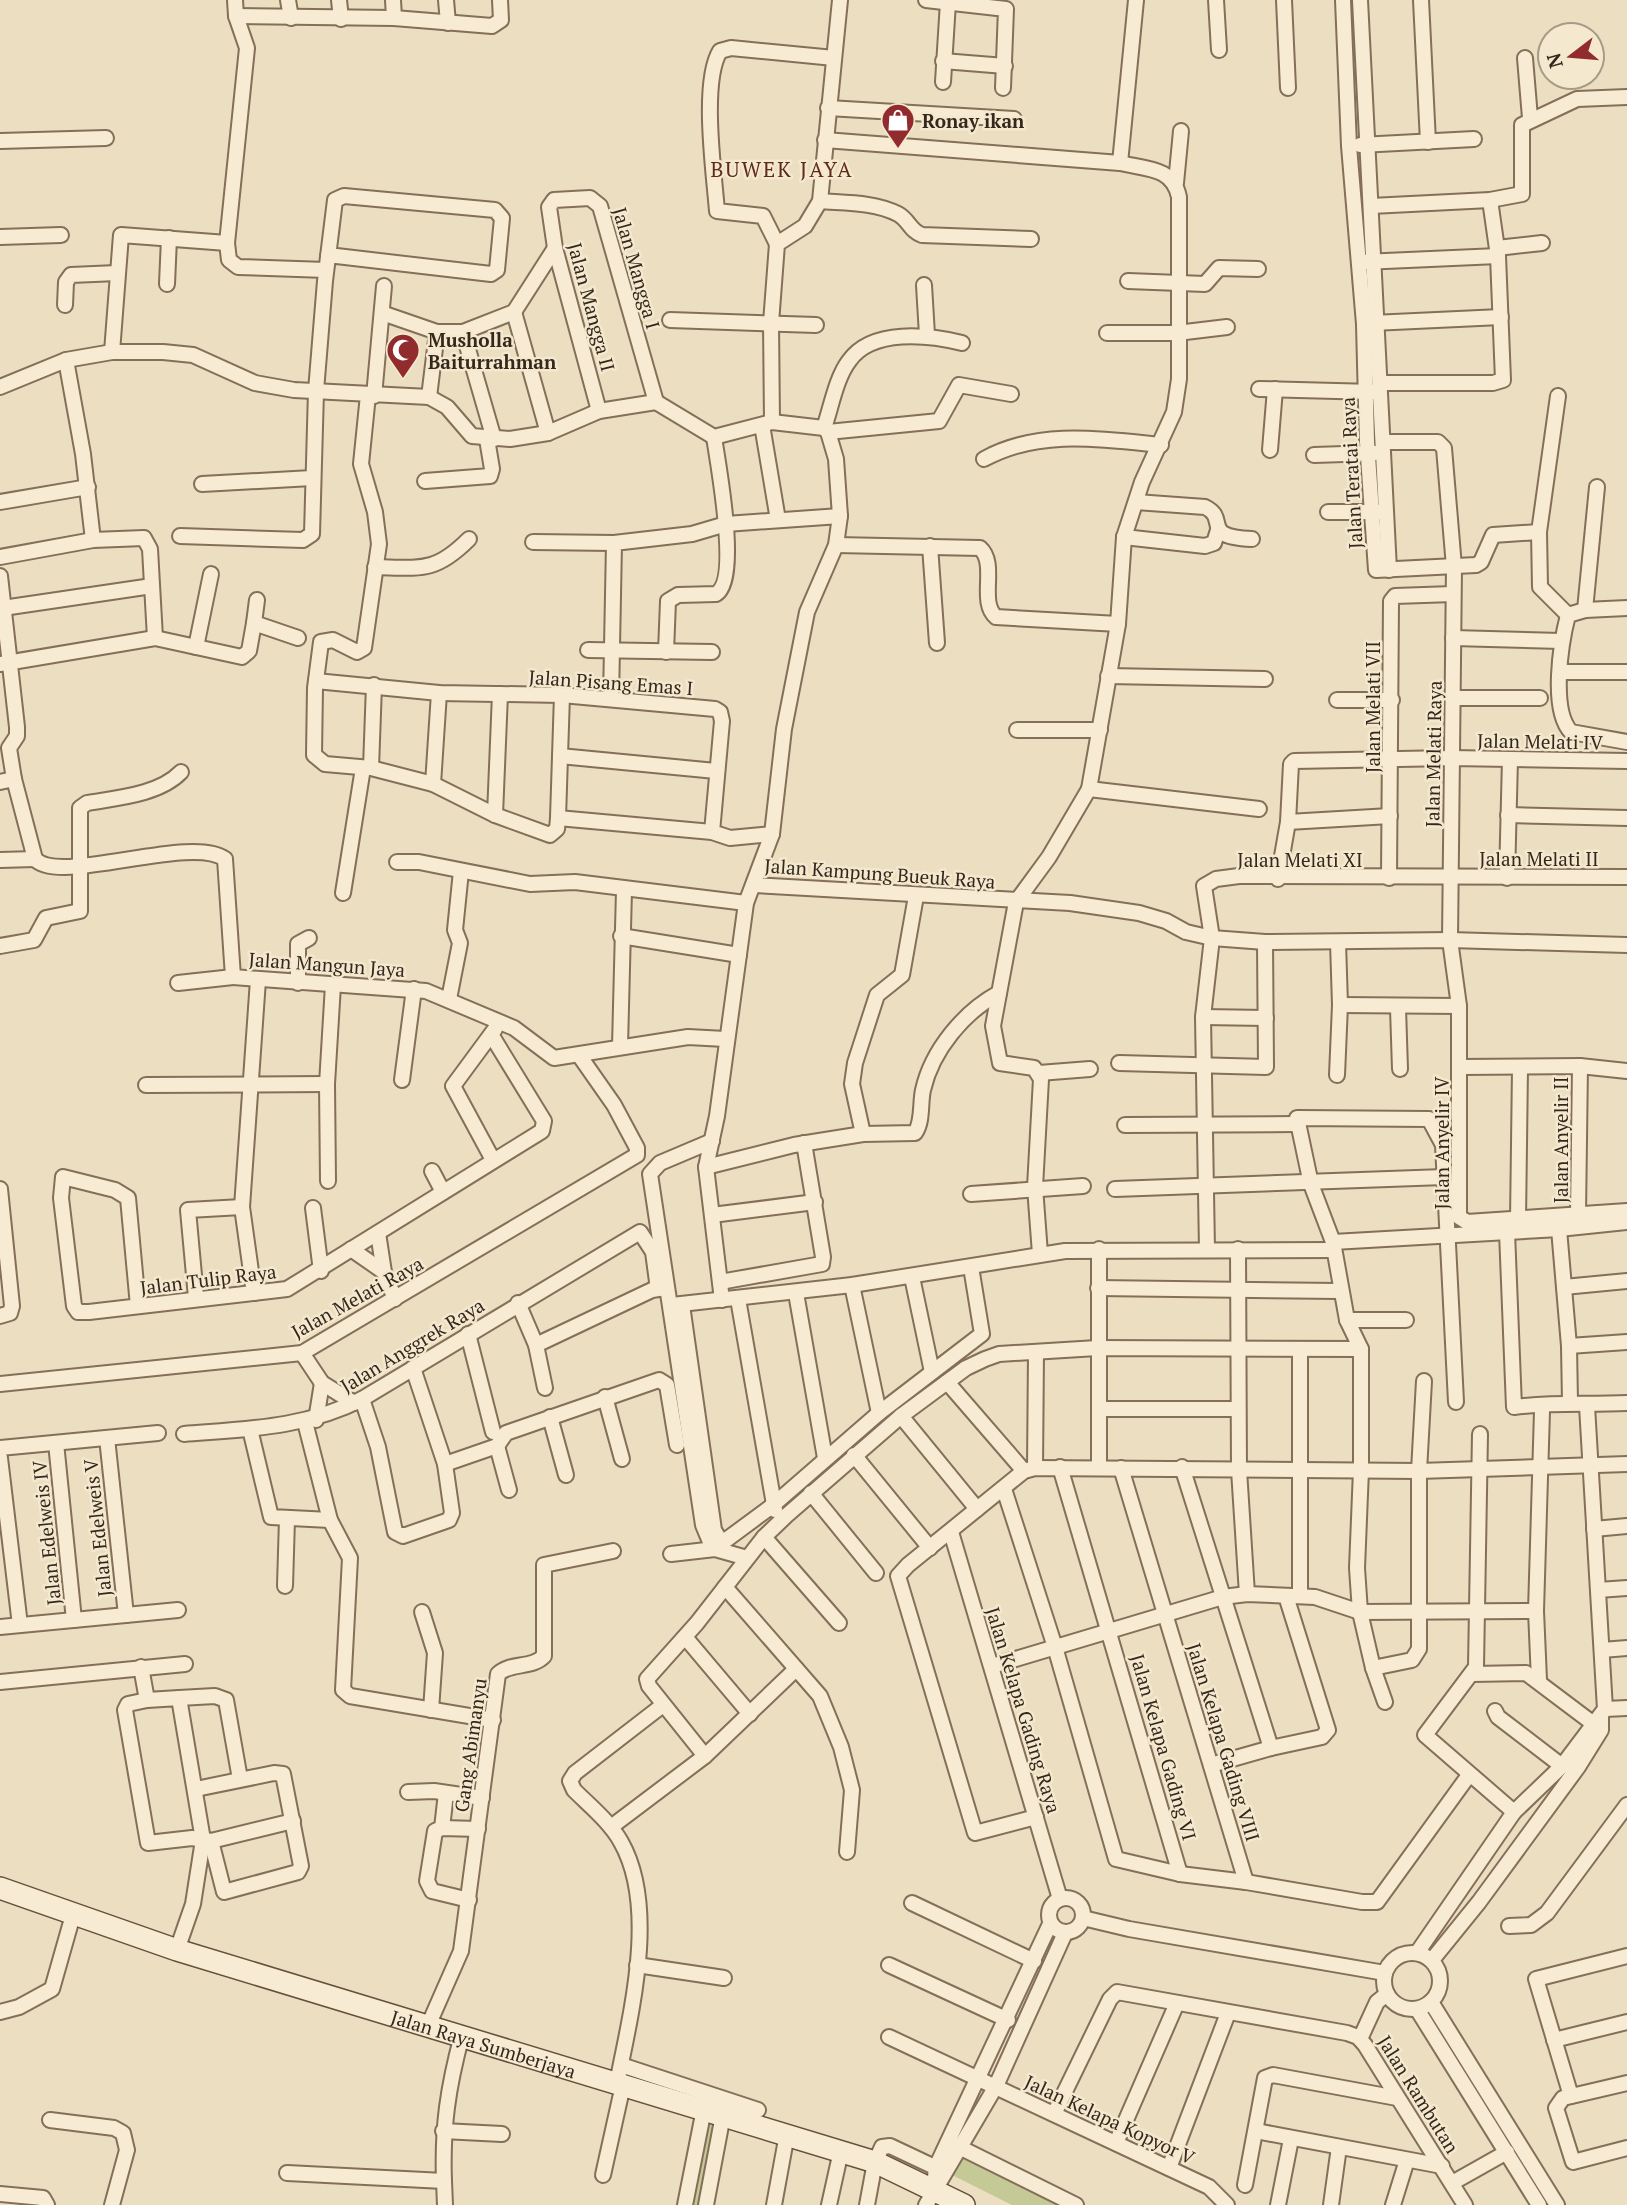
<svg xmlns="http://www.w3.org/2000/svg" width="1627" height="2205" font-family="'PT Serif',serif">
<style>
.green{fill:#c4c995}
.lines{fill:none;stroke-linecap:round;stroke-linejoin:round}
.street-casing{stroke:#846f59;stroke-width:18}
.secondary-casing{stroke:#66503c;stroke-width:24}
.street{stroke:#f7ebd3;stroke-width:14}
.secondary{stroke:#f7ebd3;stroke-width:21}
.labels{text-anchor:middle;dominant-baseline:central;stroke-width:5;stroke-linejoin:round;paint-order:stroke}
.poi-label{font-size:19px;font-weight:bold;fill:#34281d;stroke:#f4e8cf;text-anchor:start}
.street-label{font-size:19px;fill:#34281d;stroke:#f4e8cf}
.neighbourhood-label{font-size:21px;letter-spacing:2px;fill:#5f2a1e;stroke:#f4e8cf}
</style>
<rect width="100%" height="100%" fill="#ecdec0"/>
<g class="green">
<path d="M704 2109 723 2115 706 2205H685Z"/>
<path d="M962 2148 1076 2205H1012L948 2173Z"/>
</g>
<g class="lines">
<defs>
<g id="street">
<path d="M235 0 236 16 247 48 227 243 229 260 238 267 326 270"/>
<path d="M288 0 291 18"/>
<path d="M339 0 341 19"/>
<path d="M393 0 394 18"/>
<path d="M446 0 448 23"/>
<path d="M926 0 1006 9 1003 88"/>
<path d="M1216 0 1219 50"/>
<path d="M1284 0 1288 88"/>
<path d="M1343 0 1349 146 1364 324 1367 442 1376 570 1476 565 1481 562 1493 535 1539 532 1540 587 1568 615"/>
<path d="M1360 0 1389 570"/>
<path d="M1421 0 1428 142"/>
<path d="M236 16 394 18 492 26 501 20 500 0"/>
<path d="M1525 58 1530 118"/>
<path d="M943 61 1005 66"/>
<path d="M943 82 948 2"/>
<path d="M828 108 1014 119"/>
<path d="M825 140 1120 163C1146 169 1173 167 1179 197V379L1174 412 1142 482 1124 537 1118 624 1089 789 1049 857 1016 902 993 1026 1000 1063 1034 1068 1041 1079 1035 1187 1040 1254"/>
<path d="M0 141 106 138"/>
<path d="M1360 145 1474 139"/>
<path d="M1120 163 1136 0"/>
<path d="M1176 183 1181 131"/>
<path d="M820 201C845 203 875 202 898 214 909 220 910 231 922 235L1031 239"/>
<path d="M1371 206 1490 200 1522 194V125L1577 99 1627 97"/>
<path d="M0 237 61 235"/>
<path d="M777 244 763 216 717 211C714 173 701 82 720 51L731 48 834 58"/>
<path d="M1497 248 1542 243"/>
<path d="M1363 262 1498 256"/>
<path d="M1128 281 1205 284 1219 268 1258 269"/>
<path d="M167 284 169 238"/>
<path d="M924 285 927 335"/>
<path d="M65 305 66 282 71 275 117 273"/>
<path d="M514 312 548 433"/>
<path d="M382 313 437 332H463L514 312 555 248"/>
<path d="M670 320 816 325"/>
<path d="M1372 323 1501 317"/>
<path d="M463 332 494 439"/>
<path d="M1107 333H1177L1227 327"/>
<path d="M112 352 121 235 227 243"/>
<path d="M66 360 83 454 93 540"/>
<path d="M1382 383H1493L1503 380 1498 256 1490 200"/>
<path d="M0 387 66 360 112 352H163L193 355 255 383 294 390 429 397 447 407 472 436 510 439 548 433 599 411 656 402"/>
<path d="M1259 389 1374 392"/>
<path d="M368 395 361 464 375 512 379 544 364 648 357 652 333 640 321 642 315 688 314 755 325 764 371 768 433 784 495 815 550 835 557 829 558 818 562 695"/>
<path d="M374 396 384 286"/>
<path d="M429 397 437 332"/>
<path d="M656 402 714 437 772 422 824 428 828 432 939 421 959 385 1011 394"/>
<path d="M599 411 555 248 549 207 554 200 590 198 600 206 656 402"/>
<path d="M772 422 771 323 777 244 805 226 820 201 840 0"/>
<path d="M762 425 778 520"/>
<path d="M824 428C831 408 836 378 849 361 872 328 929 335 962 343"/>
<path d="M1385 442H1438L1444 448 1454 567 1450 940 1459 1006V1217L1467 1222 1627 1211"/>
<path d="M1270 450 1275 389"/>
<path d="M1314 455 1375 453"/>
<path d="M984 459C1038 429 1102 439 1161 445"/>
<path d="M425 481 490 476 492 469 487 439"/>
<path d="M202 484 312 478"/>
<path d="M0 502 88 487"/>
<path d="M1136 502 1205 507C1230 519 1199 537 1252 539"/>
<path d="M1328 512H1379"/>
<path d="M1539 532 1558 396"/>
<path d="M180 536 303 540 312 534 316 391 325 281 335 200 344 196 495 210 502 218 497 270 491 274 328 255"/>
<path d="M1124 537 1205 546 1214 543 1218 530"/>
<path d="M533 542 614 543"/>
<path d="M836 545 980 548C998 564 978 602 996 617L1118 624"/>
<path d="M930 546 937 643"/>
<path d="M0 557 93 540 144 538 150 549 155 638"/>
<path d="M375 567C421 568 435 573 469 539"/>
<path d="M0 576 17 727V736L9 748 14 779"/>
<path d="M3 608 152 586"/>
<path d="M1627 608 1585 610 1568 615C1561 642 1550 710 1571 732L1627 742"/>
<path d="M1585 610 1597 487"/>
<path d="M254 623 257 600"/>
<path d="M1453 638 1561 641"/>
<path d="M196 647 211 574"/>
<path d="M588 650 712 652"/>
<path d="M666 652 668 601 678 595 716 594C740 580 718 464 714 437"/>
<path d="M0 664 155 638 242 657 249 651 254 623 298 638"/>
<path d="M1560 672H1627"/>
<path d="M1108 676 1265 679"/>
<path d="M316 681 439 693 562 695 715 709 720 712 722 721 712 832 730 838 772 834"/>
<path d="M1453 698H1540"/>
<path d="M611 699 614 543 692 534 726 524 840 516"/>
<path d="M1337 700H1392"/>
<path d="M1017 730H1100"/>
<path d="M560 756 716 771"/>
<path d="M371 768 374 685"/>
<path d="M0 782 14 779 35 859C59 886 191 834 225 859L233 977 426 991 514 1028 554 1058 688 1037 725 1039"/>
<path d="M433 784 439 693"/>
<path d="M1089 789 1259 809"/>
<path d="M495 815 500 694"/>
<path d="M1508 815 1627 818"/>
<path d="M558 818 712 832"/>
<path d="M1288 822 1390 816"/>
<path d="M0 860 35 859"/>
<path d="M397 862H419L530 884 575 882 746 903"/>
<path d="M1389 878 1391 601 1395 596 1453 594"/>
<path d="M1507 878 1510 759"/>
<path d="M1278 879 1288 822 1291 764 1294 761 1451 758 1627 761"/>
<path d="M754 885 1070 903 1139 913 1166 921 1186 932 1212 938 1265 942 1450 940 1627 945"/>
<path d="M343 893 363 768"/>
<path d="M621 936 739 955"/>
<path d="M0 946 34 940 46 918 80 911V808L87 803C116 798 159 795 181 772"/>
<path d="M178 983 233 977"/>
<path d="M298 983V944L309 938"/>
<path d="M449 999 460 943 455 930 461 871"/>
<path d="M1340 1005 1459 1006"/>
<path d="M1398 1008 1400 1069"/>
<path d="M1203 1017 1266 1018"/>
<path d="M620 1046 624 890"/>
<path d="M1119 1063 1266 1067 1265 942"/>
<path d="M1460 1067 1580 1066 1627 1071"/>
<path d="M1039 1073 1090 1069"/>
<path d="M1337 1075 1340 1005 1338 942"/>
<path d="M402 1080 414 989"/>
<path d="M146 1085 327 1084"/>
<path d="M1125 1125 1297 1124"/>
<path d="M863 1134 852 1084 855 1063 877 995 902 975 916 896"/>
<path d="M712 1141 660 1163 650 1174 703 1525 713 1549"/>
<path d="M493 1160 453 1086 495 1029"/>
<path d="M706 1167 794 1145 863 1134 915 1133C923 1122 920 1103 923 1090 932 1050 964 1012 999 993"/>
<path d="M432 1171 443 1192"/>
<path d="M328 1181 327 1084 333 985"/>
<path d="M0 1189 12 1306 10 1313 0 1316"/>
<path d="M1115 1189 1444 1177"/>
<path d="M971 1194 1083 1186"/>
<path d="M313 1208 321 1271"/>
<path d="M1578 1214 1580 1066"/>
<path d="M712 1215 815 1202"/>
<path d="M1518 1220 1520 1068"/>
<path d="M1559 1229 1569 1346 1570 1402"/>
<path d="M1507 1232 1514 1407C1552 1402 1589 1405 1627 1403"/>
<path d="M378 1233 384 1272 395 1299"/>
<path d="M1333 1242 1559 1229 1627 1222"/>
<path d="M351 1249 384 1272"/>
<path d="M1238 1249 1239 1470 1247 1594"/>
<path d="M1207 1250 1203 1017 1212 938 1204 886 1216 879 1239 876 1627 877"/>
<path d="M912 1277 932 1372"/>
<path d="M720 1282 822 1264 823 1257 804 1143"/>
<path d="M852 1285 879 1413"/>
<path d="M1564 1287 1627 1281"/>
<path d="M1098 1288 1339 1291"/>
<path d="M254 1293 242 1207 258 980"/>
<path d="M796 1293 825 1458"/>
<path d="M196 1297 188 1210 242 1207"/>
<path d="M738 1299 775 1510"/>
<path d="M722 1300 706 1167 717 1116 746 903 772 834 784 729 807 612 836 545 840 516 836 459 828 432"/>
<path d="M518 1303 536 1345 545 1388"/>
<path d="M672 1305 852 1285 1065 1251 1334 1250"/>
<path d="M682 1305 714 1530 720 1540H726L772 1506 879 1413 982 1334 971 1267"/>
<path d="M138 1306 128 1198 115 1190 63 1177 61 1198 74 1306 78 1312H89L287 1289 542 1131 544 1121 492 1036"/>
<path d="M1347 1320H1406"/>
<path d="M468 1334 493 1432"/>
<path d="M536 1345 652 1290 665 1288"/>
<path d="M1569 1346 1627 1342"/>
<path d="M1300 1350V1595"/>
<path d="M302 1353 322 1383 354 1403"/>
<path d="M947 1382 1024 1471"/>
<path d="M0 1384 302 1353 637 1155V1148L614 1105 579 1055"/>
<path d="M605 1397 622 1459"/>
<path d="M362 1399 378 1447 395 1532 403 1536 449 1520 452 1513 445 1464 413 1368"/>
<path d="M1099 1409H1238"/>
<path d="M901 1416 977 1509"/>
<path d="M550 1417 566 1475"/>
<path d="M316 1420 322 1383"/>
<path d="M305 1422 330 1520 350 1558 343 1690 350 1696 493 1720"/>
<path d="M250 1429 271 1517 330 1520"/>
<path d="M184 1434C246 1429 306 1428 362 1399L640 1232 653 1252 658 1289"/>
<path d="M1480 1434 1476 1667 1425 1735 1514 1812"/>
<path d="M107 1438 126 1615"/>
<path d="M56 1443 74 1620"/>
<path d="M497 1446 509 1490"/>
<path d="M0 1448 158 1433"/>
<path d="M854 1455 930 1548"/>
<path d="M0 1458 20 1625"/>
<path d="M445 1464 497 1446 506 1433 659 1380 667 1385 677 1445"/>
<path d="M1060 1467 1180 1874"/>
<path d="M1099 1467V1249"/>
<path d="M1182 1467 1271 1748 1211 1765"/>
<path d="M1035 1468 1036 1352"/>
<path d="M1121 1468 1246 1882"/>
<path d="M1004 1489 1055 1647 1116 1859 1180 1874 1246 1882 1362 1902H1377L1469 1775"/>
<path d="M811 1493 876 1573"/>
<path d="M1594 1529 1627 1526"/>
<path d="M951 1532 1060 1899"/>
<path d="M764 1537 839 1623"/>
<path d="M671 1554 715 1549 747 1558"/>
<path d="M285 1586 287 1519"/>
<path d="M725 1587 820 1696 841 1747 852 1790 847 1852"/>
<path d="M1598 1590 1627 1588"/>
<path d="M422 1612 435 1653 431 1710"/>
<path d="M0 1627 178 1610"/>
<path d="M685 1637 750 1714"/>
<path d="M1602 1650 1627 1648"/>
<path d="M992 1666 1223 1597 1247 1594 1315 1597 1360 1612 1536 1611"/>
<path d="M141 1667 147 1700 179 1698 203 1840 193 1904 177 1950"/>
<path d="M1373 1668 1412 1660 1419 1649V1471L1424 1381"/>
<path d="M1472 1674 1526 1673 1599 1728"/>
<path d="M1539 1680 1536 1611 1542 1411"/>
<path d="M0 1682 185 1664"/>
<path d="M179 1698 215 1696 226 1700 240 1779"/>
<path d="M147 1700 128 1704 125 1710 148 1843 192 1838 211 1841 293 1821"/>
<path d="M1385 1702 1373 1668 1360 1612 1357 1568 1361 1470V1349L1347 1320 1333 1242 1311 1184 1297 1118 1429 1119 1443 1145 1456 1402"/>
<path d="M1605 1709 1627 1708"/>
<path d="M1495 1711 1498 1717 1562 1766"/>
<path d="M1271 1748 1322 1737 1328 1730 1286 1596"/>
<path d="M705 1756 649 1686 647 1679 697 1623 764 1537 787 1515 901 1416 966 1368 985 1359 999 1354 1097 1348 1361 1349"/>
<path d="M196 1789 274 1773 283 1774 301 1866 298 1872 224 1892 211 1841"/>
<path d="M408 1792 434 1791 482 1798"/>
<path d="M1036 1817 975 1833 898 1576 908 1565 1024 1471 1035 1468 1419 1471 1627 1464"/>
<path d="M611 1827 705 1756 796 1669"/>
<path d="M442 1828 446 1793"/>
<circle cx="1066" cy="1915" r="17"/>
<path d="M469 1900 432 1891 427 1881 435 1831 442 1828 478 1829"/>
<path d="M912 1903 1034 1961"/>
<path d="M1083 1918 1129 1929 1385 1973"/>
<path d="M1509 1926 1531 1925 1547 1913 1627 1805"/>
<circle cx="1412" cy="1981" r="28"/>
<path d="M1417 1953 1514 1812 1562 1766 1605 1709 1587 1406"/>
<path d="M1432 1960 1479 1902 1578 1767 1601 1730V1718"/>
<path d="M637 1965 724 1978"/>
<path d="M889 1965 1008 2020"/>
<path d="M1431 2002 1557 2205"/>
<path d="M1417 2009 1539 2205"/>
<path d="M0 2012 19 2007 52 1989 73 1915"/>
<path d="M428 2026 461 1951 498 1674C510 1662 532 1669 544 1656V1565L613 1551"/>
<path d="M889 2037 1209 2187 1227 2205"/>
<path d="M1360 2039 1377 2002 1387 1994"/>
<path d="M1554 2040 1627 2022"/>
<path d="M621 2065 758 2110"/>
<path d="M617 2083C631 2013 658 1907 621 1842 610 1822 590 1806 574 1790L570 1781 575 1773 663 1705"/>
<path d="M1627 2083 1563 2098 1556 2108 1573 2162 1627 2148"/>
<path d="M1571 2096 1536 1979 1627 1956"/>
<path d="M1054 2114 1110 1999 1117 1992 1347 2033 1358 2037 1365 2045 1465 2205"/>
<path d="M50 2120 114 2128 123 2133 127 2150 112 2205"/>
<path d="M443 2131 502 2134"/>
<path d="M1256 2131 1442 2166"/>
<path d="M1116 2143 1177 2003"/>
<path d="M955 2145 1076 2205"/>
<path d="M1169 2168 1228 2013"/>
<path d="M287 2173 444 2181C442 2127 448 2087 462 2035"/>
<path d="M603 2175 623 2085"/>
<path d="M444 2181 445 2205"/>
<path d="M1452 2183 1507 2152"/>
<path d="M1245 2185 1265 2078 1273 2075 1397 2098"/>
<path d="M934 2188 936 2167 1050 1924"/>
<path d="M0 2194 43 2198 47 2205"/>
<path d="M685 2205 704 2109"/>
<path d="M706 2205 723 2115"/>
<path d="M774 2205 787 2134"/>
<path d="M829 2205 841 2151"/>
<path d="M867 2205 875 2162 882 2147 890 2146 943 2171"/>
<path d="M926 2205 996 2086 1065 1933"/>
<path d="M1278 2205 1291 2139"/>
<path d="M1331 2205 1339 2147"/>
<path d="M1393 2205 1407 2160"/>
</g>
<g id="secondary">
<path id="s1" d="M0 1888 177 1950 875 2162 964 2205"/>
</g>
</defs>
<use href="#street" class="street-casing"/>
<use href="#secondary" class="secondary-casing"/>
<use href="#street" class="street"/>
<use href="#secondary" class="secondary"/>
</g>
<defs>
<symbol id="shop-pin" viewBox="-11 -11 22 30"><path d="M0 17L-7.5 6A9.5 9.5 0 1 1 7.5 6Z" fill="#912b2e" stroke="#f4e8cf"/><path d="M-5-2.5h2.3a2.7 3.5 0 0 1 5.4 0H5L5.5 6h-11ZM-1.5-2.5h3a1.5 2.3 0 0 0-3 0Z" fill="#fff"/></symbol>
<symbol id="mosque-pin" viewBox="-11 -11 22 30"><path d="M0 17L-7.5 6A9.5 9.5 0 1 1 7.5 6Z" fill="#912b2e" stroke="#f4e8cf"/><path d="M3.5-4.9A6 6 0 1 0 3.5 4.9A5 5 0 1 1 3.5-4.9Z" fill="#fff"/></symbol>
</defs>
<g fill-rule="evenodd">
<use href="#shop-pin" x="879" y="101" width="38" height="52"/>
<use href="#mosque-pin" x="384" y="331" width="38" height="52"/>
</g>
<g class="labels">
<g class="poi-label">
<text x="922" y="120">Ronay ikan</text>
<text x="428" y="339">Musholla<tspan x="428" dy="22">Baiturrahman</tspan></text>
</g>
<g class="street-label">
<text transform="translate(637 268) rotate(74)">Jalan Mangga I</text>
<text transform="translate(592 307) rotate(75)">Jalan Mangga II</text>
<text transform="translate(1351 473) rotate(-93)">Jalan Teratai Raya</text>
<text transform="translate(611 682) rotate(4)">Jalan Pisang Emas I</text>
<text transform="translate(1372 707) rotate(-90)">Jalan Melati VII</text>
<text transform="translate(1540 741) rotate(1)">Jalan Melati IV</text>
<text transform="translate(1433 754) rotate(-89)">Jalan Melati Raya</text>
<text x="1539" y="858">Jalan Melati II</text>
<text x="1300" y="859">Jalan Melati XI</text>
<text transform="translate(880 873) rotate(4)">Jalan Kampung Bueuk Raya</text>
<text transform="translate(327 964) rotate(4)">Jalan Mangun Jaya</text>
<text transform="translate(1560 1140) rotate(-90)">Jalan Anyelir II</text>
<text transform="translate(1441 1143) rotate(-90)">Jalan Anyelir IV</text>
<text transform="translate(208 1279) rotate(-7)">Jalan Tulip Raya</text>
<text transform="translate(357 1297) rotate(-29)">Jalan Melati Raya</text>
<text transform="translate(412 1345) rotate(-31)">Jalan Anggrek Raya</text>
<text transform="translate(97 1528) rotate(-96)">Jalan Edelweis V</text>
<text transform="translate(46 1533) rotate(-96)">Jalan Edelweis IV</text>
<text transform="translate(1024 1710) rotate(73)">Jalan Kelapa Gading Raya</text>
<text transform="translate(1224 1742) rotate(73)">Jalan Kelapa Gading VIII</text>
<text transform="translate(470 1745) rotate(-82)">Gang Abimanyu</text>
<text transform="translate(1164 1747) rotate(74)">Jalan Kelapa Gading VI</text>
<text stroke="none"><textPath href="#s1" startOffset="508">Jalan Raya Sumberjaya</textPath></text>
<text transform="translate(1419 2094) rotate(58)">Jalan Rambutan</text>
<text transform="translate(1110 2119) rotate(25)">Jalan Kelapa Kopyor V</text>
</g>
<g class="neighbourhood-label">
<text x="782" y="169">BUWEK JAYA</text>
</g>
</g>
<g transform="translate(1571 56) rotate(254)"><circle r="33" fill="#f4e8cf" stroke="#a79b88" stroke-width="2"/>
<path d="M0-5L12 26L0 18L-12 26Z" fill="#912b2e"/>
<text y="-10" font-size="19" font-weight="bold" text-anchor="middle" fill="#34281d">N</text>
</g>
</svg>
